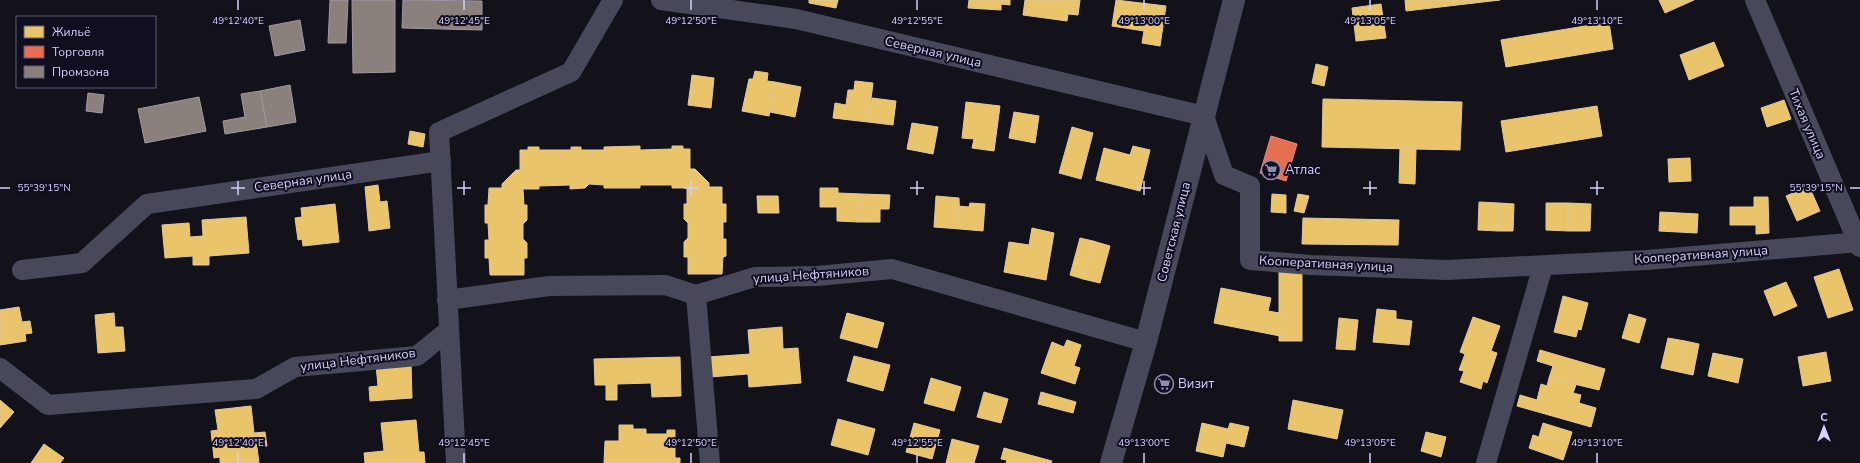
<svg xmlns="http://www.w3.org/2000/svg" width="1860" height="463" font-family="'Nunito Sans',sans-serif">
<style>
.homes{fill:#e9c46a;stroke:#e2c896}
.shops{fill:#e76f51;stroke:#e18c84}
.industry{fill:#8a817c;stroke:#a099a2}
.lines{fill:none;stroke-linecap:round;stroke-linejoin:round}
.minor{stroke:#48485b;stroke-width:20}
.tertiary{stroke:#48485b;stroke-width:22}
.ticks{fill:none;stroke:#d3d0fb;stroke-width:1.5}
.labels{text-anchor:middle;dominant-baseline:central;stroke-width:4;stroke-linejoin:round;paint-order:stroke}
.street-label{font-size:13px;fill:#d3d0fb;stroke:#100e1f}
.poi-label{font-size:13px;fill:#d3d0fb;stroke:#100e1f;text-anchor:start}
.ticks-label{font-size:10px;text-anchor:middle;fill:#d3d0fb;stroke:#100e1f;stroke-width:4;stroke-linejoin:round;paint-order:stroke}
</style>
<rect width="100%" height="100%" fill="#13121b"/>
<g class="homes">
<path d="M809 0H838L836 8 809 3Z"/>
<path d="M969 0H1010V5L1001 4V10L968 8Z"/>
<path d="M1025 0H1080L1078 15 1068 14 1067 21 1023 15Z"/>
<path d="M1116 0 1166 6 1160 46 1142 43 1144 31 1112 26Z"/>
<path d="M1405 0H1500L1406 11Z"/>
<path d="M1659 0H1694L1665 13Z"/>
<path d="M1381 4 1386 38 1356 41 1352 8Z"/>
<path d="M1609 22 1613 49 1506 67 1501 40Z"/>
<path d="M1714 42 1724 66 1689 80 1680 55Z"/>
<path d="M1316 64 1328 67 1324 86 1312 83Z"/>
<path d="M755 71 768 73 767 81 775 82 769 116 742 111 749 79H753Z"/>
<path d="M692 75 714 78 711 108 688 105Z"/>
<path d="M855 81 873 83 868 122 833 118 835 103 846 105 848 90H854Z"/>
<path d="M775 82 801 87 795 117 770 112Z"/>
<path d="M872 98 896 101 893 125 868 122Z"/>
<path d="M1323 99 1462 102 1460 150 1322 147Z"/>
<path d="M1784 100 1791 119 1767 127 1761 108Z"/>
<path d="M966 102 1000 106 994 151 972 148 974 139 962 138Z"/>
<path d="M1597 106 1602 136 1506 152 1501 121Z"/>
<path d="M1014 112 1039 116 1035 143 1009 138Z"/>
<path d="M912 123 938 127 933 154 907 149Z"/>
<path d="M1072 127 1093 133 1081 179 1059 173Z"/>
<path d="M410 131 425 134 423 147 408 144Z"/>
<path d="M640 146V150L672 149V146H683V149H690V169H695L709 183V187H722V204H726V222H723V239H726V256L723 257 722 274H688V257H684V242L688 238V223L684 219V204H687V188H672V185H640V188H604V185L589 184 585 188 570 189V185L539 186V189H523L524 205H527V220L523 224V239L527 243V258H524V275H490L489 258H485V240H489L488 223H485V205H488L489 188H502V184L516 170H520V150H528V147H539V150H571V147H581V150H604V147Z"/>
<path d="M1133 146 1150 150 1140 191 1096 180 1104 148 1130 155Z"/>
<path d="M1400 148 1416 149 1415 184 1399 183Z"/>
<path d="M1690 158 1691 181 1669 182 1668 159Z"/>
<path d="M378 185 380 202 387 201 390 228 369 231 365 187Z"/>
<path d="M1809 186 1820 211 1797 221 1786 196Z"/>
<path d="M820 188H838V193L862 194 858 222 837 221V207H820Z"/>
<path d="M862 194 890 195 889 209H880V222H858Z"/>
<path d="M1272 194 1286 195V213L1271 212Z"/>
<path d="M1298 194 1309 196 1304 213 1294 211Z"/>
<path d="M757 196H778L779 213H758Z"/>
<path d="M936 196 959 198 960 229 934 227Z"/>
<path d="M1754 197H1768L1769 233 1756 234V225H1730V207H1754Z"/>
<path d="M1479 202 1499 203 1498 231 1478 230Z"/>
<path d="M970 203 985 204 983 231 960 229 958 206 969 207Z"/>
<path d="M1499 203 1514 204 1513 231H1498Z"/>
<path d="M1546 203H1568V231L1546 230Z"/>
<path d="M1568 203 1591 204 1590 231H1568Z"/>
<path d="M335 204 339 242 303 246 302 239 298 240 295 218 302 217 301 208Z"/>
<path d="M1660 212 1698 214 1697 233 1659 231Z"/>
<path d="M246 217 249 253 209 256V265H193V256L165 258 162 225 189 223 190 237 203 236 202 220Z"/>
<path d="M1303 218 1399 220 1398 245 1302 244Z"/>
<path d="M1032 228 1054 233 1046 280 1004 272 1009 242 1029 245Z"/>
<path d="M1080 238 1093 241 1083 279 1070 275Z"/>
<path d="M1093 241 1110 246 1100 283 1083 279Z"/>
<path d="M1839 269 1853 310 1828 318 1814 277Z"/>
<path d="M1302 270V341H1279V271Z"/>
<path d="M1786 282 1797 306 1774 316 1764 291Z"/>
<path d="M1221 288 1271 298 1268 311 1285 314 1280 336 1214 323Z"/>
<path d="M1563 296 1588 303 1581 330 1578 329 1576 337 1554 332Z"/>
<path d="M19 307 22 322 30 321 32 333 25 334 26 341 0 345V310Z"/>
<path d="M1377 309 1396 311V319L1412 321 1409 345 1373 342Z"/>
<path d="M114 313 115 327H123L125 351 98 353 95 315Z"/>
<path d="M847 313 884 323 877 348 840 338Z"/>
<path d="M1629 314 1646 319 1639 343 1622 338Z"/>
<path d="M1473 317 1500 326 1491 351 1497 353 1487 383 1483 381 1481 389 1460 382 1464 371 1459 370 1465 354 1460 352Z"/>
<path d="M1339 318 1358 320 1355 350 1336 349Z"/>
<path d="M782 327 783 349 798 348 801 383 749 387 748 374 710 377 708 357 750 354 748 330Z"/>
<path d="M1668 338 1685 341 1679 372 1661 368Z"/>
<path d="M1067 340 1081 345 1074 366 1080 368 1075 384 1041 373 1052 342 1064 347Z"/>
<path d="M1685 341 1699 344 1693 375 1679 372Z"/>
<path d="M1540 350 1605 369 1599 390 1549 378 1553 366 1537 361Z"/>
<path d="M1826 352 1831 381 1803 386 1798 357Z"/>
<path d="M1713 353 1743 359 1738 383 1708 376Z"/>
<path d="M854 356 890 365 883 391 847 381Z"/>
<path d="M680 357 681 396 652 397 651 383 617 384V400H606V385H595L594 359Z"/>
<path d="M411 362 412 398 370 401 369 387 378 386 376 365Z"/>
<path d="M931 378 961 387 954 411 924 403Z"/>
<path d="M1549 378 1576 385 1573 393 1581 395 1579 403 1596 408 1591 427 1517 406 1520 395 1537 400 1541 384 1547 386Z"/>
<path d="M984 392 1008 399 1001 423 977 417Z"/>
<path d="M1041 392 1076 402 1073 413 1038 404Z"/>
<path d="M0 400 14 412 0 428Z"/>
<path d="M1293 400 1343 410 1337 439 1288 429Z"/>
<path d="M251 406 254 433 265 432 267 446 257 447 259 463H220V457L214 458 211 431 218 430 215 410Z"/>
<path d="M838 419 875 429 868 455 831 445Z"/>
<path d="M416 420 419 452H424L425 463H365L364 453 384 451 381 423Z"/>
<path d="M914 423 940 430 932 459 906 452Z"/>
<path d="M1202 423 1228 429 1230 423 1249 427 1244 447 1226 443 1223 457 1196 451Z"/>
<path d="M1543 423 1572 432 1569 442 1540 433Z"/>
<path d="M619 425H633V429H646V434H667V430H675V458H680V463H604L605 441H619Z"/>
<path d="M1426 432 1446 437 1441 457 1421 451Z"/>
<path d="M1540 433 1569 442 1563 460 1529 448 1533 435 1539 437Z"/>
<path d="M952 439 979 446 974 463H946Z"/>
<path d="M44 444 64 458 60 463H31Z"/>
<path d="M1004 448 1052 461 1051 463H1006L1007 460 1001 459Z"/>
</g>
<path class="shops" d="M1271 136 1297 144 1286 181 1260 173Z"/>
<g class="industry">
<path d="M330 0H348L346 43H328Z"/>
<path d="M352 0H395V72L353 73Z"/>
<path d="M403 0 482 1V30L402 28Z"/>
<path d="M300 20 305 50 275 56 269 26Z"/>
<path d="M290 85 296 122 267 127 260 91Z"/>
<path d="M260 91 267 127 225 134 223 121 245 117 241 94Z"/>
<path d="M88 93 104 95 102 113 86 111Z"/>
<path d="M199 97 206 131 145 143 138 109Z"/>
</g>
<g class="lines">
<g class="minor">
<path d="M661 0 796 19 1204 116 1224 175 1250 186V260L1311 265 1447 270 1647 260 1860 242"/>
<path d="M1755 0 1860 247"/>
<path d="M22 270 82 263 147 204 441 161"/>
<path d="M696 295 710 463"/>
<path d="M447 300 549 286 665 285 696 295 755 277 817 276 892 269 1146 342"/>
<path d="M0 368 48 405 256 389 295 367 417 356 449 330"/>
<path d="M456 463 439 132 571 72 613 0"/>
<path d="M1486 463 1543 266"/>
</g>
<path class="tertiary" d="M1111 463 1146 342 1234 0"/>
</g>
<path class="ticks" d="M238 0V10M464 0V10M691 0V10M917 0V10M1144 0V10M1370 0V10M1597 0V10M238 181V195M464 181V195M691 181V195M917 181V195M1144 181V195M1370 181V195M1597 181V195M0 188H10M231 188H245M457 188H471M684 188H698M910 188H924M1137 188H1151M1363 188H1377M1590 188H1604M1850 188H1860M238 453V463M464 453V463M691 453V463M917 453V463M1144 453V463M1370 453V463M1597 453V463"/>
<defs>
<symbol id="supermarket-ring" viewBox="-11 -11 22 22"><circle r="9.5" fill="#100e1f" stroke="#908ead" stroke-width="1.5"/><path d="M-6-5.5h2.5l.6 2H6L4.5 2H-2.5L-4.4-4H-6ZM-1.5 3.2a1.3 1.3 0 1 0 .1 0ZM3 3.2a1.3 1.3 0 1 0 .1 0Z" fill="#908ead"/></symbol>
</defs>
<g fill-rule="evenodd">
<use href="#supermarket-ring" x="1260" y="159" width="22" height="22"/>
<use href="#supermarket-ring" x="1153" y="373" width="22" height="22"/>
</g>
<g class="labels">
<g class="street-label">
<text transform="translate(933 52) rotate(13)">Северная улица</text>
<text transform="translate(1807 124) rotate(67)">Тихая улица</text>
<text transform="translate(303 181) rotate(-8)">Северная улица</text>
<text transform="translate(1174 232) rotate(-76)">Советская улица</text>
<text transform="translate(1701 255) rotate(-4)">Кооперативная улица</text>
<text transform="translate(1326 264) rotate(3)">Кооперативная улица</text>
<text transform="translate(811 275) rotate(-4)">улица Нефтяников</text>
<text transform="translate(358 360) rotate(-7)">улица Нефтяников</text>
</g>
<g class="poi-label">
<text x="1285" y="170">Атлас</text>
<text x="1178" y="384">Визит</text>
</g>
</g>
<g class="ticks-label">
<text x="238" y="24">49°12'40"E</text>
<text x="464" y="24">49°12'45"E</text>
<text x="691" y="24">49°12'50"E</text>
<text x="917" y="24">49°12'55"E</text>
<text x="1144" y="24">49°13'00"E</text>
<text x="1370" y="24">49°13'05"E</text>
<text x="1597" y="24">49°13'10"E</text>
<text x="44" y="191">55°39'15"N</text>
<text x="1816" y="191">55°39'15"N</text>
<text x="238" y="446">49°12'40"E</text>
<text x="464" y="446">49°12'45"E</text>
<text x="691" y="446">49°12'50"E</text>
<text x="917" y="446">49°12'55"E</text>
<text x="1144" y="446">49°13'00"E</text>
<text x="1370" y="446">49°13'05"E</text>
<text x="1597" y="446">49°13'10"E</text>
</g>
<rect x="16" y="16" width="140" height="72" fill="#100e1f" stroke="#5e5c77"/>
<rect x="24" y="26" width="20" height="12" fill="#e9c46a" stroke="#5e5c77"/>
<text x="52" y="36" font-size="12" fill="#d3d0fb">Жильё</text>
<rect x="24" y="46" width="20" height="12" fill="#e76f51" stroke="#5e5c77"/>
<text x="52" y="56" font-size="12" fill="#d3d0fb">Торговля</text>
<rect x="24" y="66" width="20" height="12" fill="#8a817c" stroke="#5e5c77"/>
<text x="52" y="76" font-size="12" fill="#d3d0fb">Промзона</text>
<g transform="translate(1824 427)" stroke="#100e1f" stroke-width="3" paint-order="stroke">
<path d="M0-3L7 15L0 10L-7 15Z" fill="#d3d0fb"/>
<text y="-6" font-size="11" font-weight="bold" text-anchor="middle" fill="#d3d0fb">С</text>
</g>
</svg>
